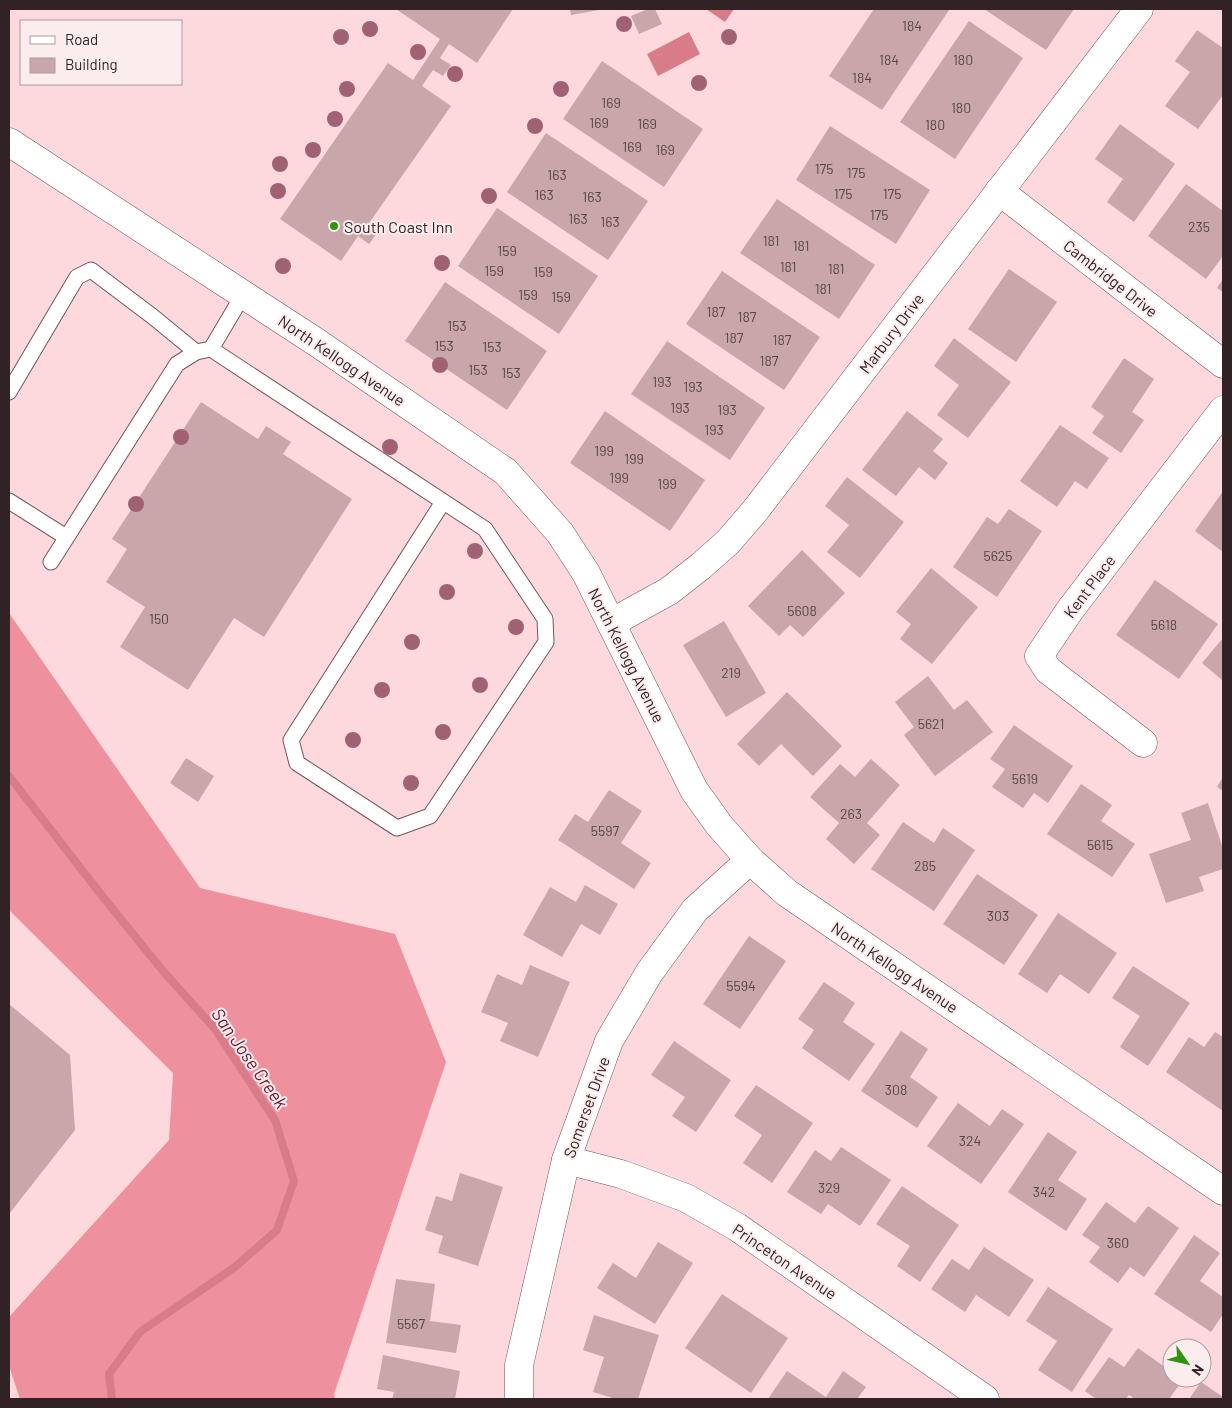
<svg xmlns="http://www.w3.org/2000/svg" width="1232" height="1408" font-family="Barlow,sans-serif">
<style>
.forest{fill:#ee909d}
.water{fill:#d87c8a}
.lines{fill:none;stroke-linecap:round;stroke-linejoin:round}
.stream{stroke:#d87c8a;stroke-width:8}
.building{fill:#c9a6aa}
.service-casing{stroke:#745659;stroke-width:17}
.minor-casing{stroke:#745659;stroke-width:29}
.tertiary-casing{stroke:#745659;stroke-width:29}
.service{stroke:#fff;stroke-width:15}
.minor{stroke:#fff;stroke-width:28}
.tertiary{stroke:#fff;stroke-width:28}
.tree{fill:#a06272}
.poi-dot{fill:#319312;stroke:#fbecee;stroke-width:2}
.labels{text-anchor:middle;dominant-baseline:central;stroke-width:4;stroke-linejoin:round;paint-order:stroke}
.number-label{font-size:14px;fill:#574446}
.poi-label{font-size:16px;fill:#312325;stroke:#fbecee;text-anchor:start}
.street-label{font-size:16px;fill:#312325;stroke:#fbecee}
.water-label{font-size:18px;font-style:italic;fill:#67142a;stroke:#fbecee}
</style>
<rect width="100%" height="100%" fill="#fdd9dd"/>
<path class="forest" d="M9 613 200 888 395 934 446 1062 334 1394 335 1399H20L9 1366V1317L169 1140 173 1073 9 910Z"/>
<g class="water">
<path d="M706 9H734L725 22Z"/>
<path d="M689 32 700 54 658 76 647 54Z"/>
</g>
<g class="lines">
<path class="stream" d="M9 776 103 897 163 971 215 1029 275 1120 294 1181 277 1230 235 1267 140 1332 109 1374 112 1399"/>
</g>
<g class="building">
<path d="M396 9H513L477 63 449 44 440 58 451 65 443 76 433 70 422 86 451 106 367 226 377 233 369 244 358 236 341 261 280 219 388 63 413 80 440 39Z"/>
<path d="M570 9H599V10L571 15Z"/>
<path d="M648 9H655L662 24 639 34 631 16Z"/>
<path d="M874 9 949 10 882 110 829 76Z"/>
<path d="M984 9H1074L1046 50Z"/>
<path d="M969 21 1023 58 955 159 900 122Z"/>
<path d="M1197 30 1223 48V95L1198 129 1165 106 1190 72 1175 61Z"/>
<path d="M602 61 703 129 664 187 563 119Z"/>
<path d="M1120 124 1175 164 1134 222 1107 202 1123 179 1095 159Z"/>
<path d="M830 126 930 190 896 244 796 180Z"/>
<path d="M546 133 648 201 608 260 507 192Z"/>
<path d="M1186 184 1223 211V256L1206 279 1148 236Z"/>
<path d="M777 199 875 265 839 319 740 253Z"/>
<path d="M497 208 598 276 559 334 458 266Z"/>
<path d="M1009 269 1057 302 1016 362 968 329Z"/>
<path d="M722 271 820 337 784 390 686 324Z"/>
<path d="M1223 279V292L1217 288Z"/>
<path d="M445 282 547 351 507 410 405 341Z"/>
<path d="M954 338 1011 382 968 438 937 415 959 385 934 366Z"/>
<path d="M667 341 765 408 730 460 631 394Z"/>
<path d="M1124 358 1154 379 1132 412 1144 420 1121 453 1092 433 1104 416 1091 407Z"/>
<path d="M201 402 258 439 266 426 291 442 283 454 352 499 264 637 234 618 188 690 120 647 145 607 106 582 127 549 112 539Z"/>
<path d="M605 411 705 480 670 531 570 463Z"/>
<path d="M907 411 943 439 933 451 948 463 935 480 919 467 896 496 862 470Z"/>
<path d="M1060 425 1109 458 1087 489 1075 481 1057 507 1020 481Z"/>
<path d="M847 477 904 522 860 578 827 552 849 525 825 506Z"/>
<path d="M1223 491V552L1195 531Z"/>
<path d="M1009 509 1042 531 997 597 953 567 987 517 998 524Z"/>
<path d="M802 550 845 593 803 637 790 625 779 636 748 606Z"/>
<path d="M931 568 978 607 932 664 900 639 911 624 896 612Z"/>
<path d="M1155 580 1218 624 1179 679 1116 635Z"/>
<path d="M724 621 766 693 726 717 683 645Z"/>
<path d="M1223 638V681L1202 663Z"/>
<path d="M928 676 954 710 967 700 993 732 935 776 904 735 914 727 895 702Z"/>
<path d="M787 692 842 746 813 776 781 744 759 766 737 744Z"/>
<path d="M1014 725 1073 766 1048 803 1034 793 1023 808 992 787 1005 769 990 759Z"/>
<path d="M186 758 214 776 198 802 170 783Z"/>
<path d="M871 759 900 785 867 823 880 835 854 864 826 839 839 823 810 797 840 764 855 777Z"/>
<path d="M1223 777V791L1217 787Z"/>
<path d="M1081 784 1112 805 1101 821 1135 844 1112 877 1047 834Z"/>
<path d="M609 790 642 811 621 843 651 863 634 889 558 840 575 814 588 822Z"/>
<path d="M1208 803 1223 849V869L1199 877 1204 891 1166 903 1149 854 1191 840 1181 813Z"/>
<path d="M903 822 934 843 943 828 975 850 934 911 871 869Z"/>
<path d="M977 874 1038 915 1004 965 943 924Z"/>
<path d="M585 885 618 904 600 935 581 924 562 957 523 935 550 887 576 902Z"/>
<path d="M1058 913 1117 953 1089 994 1060 974 1047 993 1018 974Z"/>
<path d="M749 936 786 961 740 1029 703 1004Z"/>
<path d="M530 965 570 982 538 1057 500 1041 508 1023 481 1012 497 974 522 985Z"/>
<path d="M1133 966 1190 1003 1148 1066 1120 1047 1140 1016 1112 998Z"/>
<path d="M824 982 855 1003 843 1022 875 1044 849 1081 802 1048 814 1030 798 1019Z"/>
<path d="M9 1004 70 1055 75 1130 9 1214Z"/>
<path d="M901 1031 928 1049 910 1077 938 1097 917 1128 861 1091Z"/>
<path d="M1215 1032 1223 1037V1111L1166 1072 1189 1037 1204 1047Z"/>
<path d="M674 1041 731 1080 696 1132 672 1116 685 1097 651 1075Z"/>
<path d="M756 1085 813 1123 772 1183 743 1163 762 1135 734 1116Z"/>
<path d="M958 1103 990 1126 1002 1109 1024 1124 981 1184 927 1146Z"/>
<path d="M1048 1132 1077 1152 1058 1180 1087 1199 1066 1231 1008 1192Z"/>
<path d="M841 1147 891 1180 860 1226 828 1204 821 1214 787 1192 815 1150 831 1161Z"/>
<path d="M460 1173 503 1187 478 1266 438 1253 443 1236 425 1230 436 1196 452 1201Z"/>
<path d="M902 1186 959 1225 920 1282 897 1266 910 1246 876 1224Z"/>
<path d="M1106 1202 1135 1223 1148 1206 1179 1228 1144 1277 1130 1267 1118 1283 1089 1262 1100 1247 1082 1235Z"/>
<path d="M1194 1235 1220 1253 1200 1281 1223 1297V1314L1211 1332 1154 1294Z"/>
<path d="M658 1242 693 1263 655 1324 597 1288 613 1263 636 1278Z"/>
<path d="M984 1247 1034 1280 1009 1317 976 1295 965 1312 931 1289 952 1259 969 1270Z"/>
<path d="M396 1279 435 1284 430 1321 461 1325 456 1353 386 1343Z"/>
<path d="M1048 1287 1113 1329 1072 1392 1038 1370 1057 1341 1026 1321Z"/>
<path d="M722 1294 788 1338 751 1393 685 1348Z"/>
<path d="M594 1315 659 1335 638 1399H616L593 1392 604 1357 583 1350Z"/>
<path d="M1138 1348 1172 1372V1378L1183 1380 1169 1399H1135L1129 1395 1126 1399H1096L1085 1391 1109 1357 1124 1367Z"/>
<path d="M383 1355 460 1371 455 1399H392L394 1392 377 1389Z"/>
<path d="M787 1371 826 1397 843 1371 866 1387 857 1399H768Z"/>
<path d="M1201 1382 1223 1397V1399H1189Z"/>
</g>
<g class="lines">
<defs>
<g id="service">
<path d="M211 349 485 529 545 619 546 642 430 816 397 828 297 763 291 740 443 502"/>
<path d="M9 392 77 277 91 270 152 316 196 352"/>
<path d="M9 501 66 537"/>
<path d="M51 562 177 364 196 352 211 349 243 295"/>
</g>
<g id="minor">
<path d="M999 191 1223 364"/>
<path d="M611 623 669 591 701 566 728 542 754 512 1139 9"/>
<path d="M1143 743 1048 670 1039 656 1070 610 1223 410"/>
<path d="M566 1160 621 1174 686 1198 737 1227 985 1399"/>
<path d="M519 1399V1365L566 1160 609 1041 649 973 695 910 750 860"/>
</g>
<path id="tertiary" d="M9 142 316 342 506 472 560 533 586 573 694 790 719 825 750 860 787 893 1223 1191"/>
</defs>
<use href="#service" class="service-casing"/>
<use href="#minor" class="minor-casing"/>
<use href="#tertiary" class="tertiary-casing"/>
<use href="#service" class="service"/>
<use href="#minor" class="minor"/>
<use href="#tertiary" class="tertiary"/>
</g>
<g class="tree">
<circle cx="624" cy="24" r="8"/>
<circle cx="370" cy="29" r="8"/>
<circle cx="341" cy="37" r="8"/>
<circle cx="729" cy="37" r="8"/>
<circle cx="418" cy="52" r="8"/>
<circle cx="455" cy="74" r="8"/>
<circle cx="699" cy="83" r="8"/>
<circle cx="347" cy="89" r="8"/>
<circle cx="561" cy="89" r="8"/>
<circle cx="335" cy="119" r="8"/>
<circle cx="535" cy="126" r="8"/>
<circle cx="313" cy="150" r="8"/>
<circle cx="280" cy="164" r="8"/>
<circle cx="278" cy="191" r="8"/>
<circle cx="489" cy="196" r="8"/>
<circle cx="442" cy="263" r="8"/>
<circle cx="283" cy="266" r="8"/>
<circle cx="440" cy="365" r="8"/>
<circle cx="181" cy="437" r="8"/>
<circle cx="390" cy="447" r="8"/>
<circle cx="136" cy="504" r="8"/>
<circle cx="475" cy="551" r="8"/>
<circle cx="447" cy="592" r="8"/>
<circle cx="516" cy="627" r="8"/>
<circle cx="412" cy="642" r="8"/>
<circle cx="480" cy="685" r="8"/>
<circle cx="382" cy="690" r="8"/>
<circle cx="443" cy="732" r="8"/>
<circle cx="353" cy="740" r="8"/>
<circle cx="411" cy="783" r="8"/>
</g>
<circle class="poi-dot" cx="334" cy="226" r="5"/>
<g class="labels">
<g class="number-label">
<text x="912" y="25">184</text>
<text x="889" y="59">184</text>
<text x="963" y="59">180</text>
<text x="862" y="77">184</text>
<text x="611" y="102">169</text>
<text x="961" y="107">180</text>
<text x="599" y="122">169</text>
<text x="647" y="123">169</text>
<text x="935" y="124">180</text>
<text x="632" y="146">169</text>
<text x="665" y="149">169</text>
<text x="824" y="168">175</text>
<text x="856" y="172">175</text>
<text x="557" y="174">163</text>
<text x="843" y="193">175</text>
<text x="892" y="193">175</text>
<text x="544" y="194">163</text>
<text x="592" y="196">163</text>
<text x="879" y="214">175</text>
<text x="578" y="218">163</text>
<text x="610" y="221">163</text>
<text x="1199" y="226">235</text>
<text x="771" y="240">181</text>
<text x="801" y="245">181</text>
<text x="507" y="250">159</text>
<text x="788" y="266">181</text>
<text x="836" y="268">181</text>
<text x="494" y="270">159</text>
<text x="543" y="271">159</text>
<text x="823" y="288">181</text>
<text x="528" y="294">159</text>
<text x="561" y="296">159</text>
<text x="716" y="311">187</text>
<text x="747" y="316">187</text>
<text x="457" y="325">153</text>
<text x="734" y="337">187</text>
<text x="782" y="339">187</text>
<text x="444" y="345">153</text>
<text x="492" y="346">153</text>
<text x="769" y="360">187</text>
<text x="478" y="369">153</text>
<text x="511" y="372">153</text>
<text x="662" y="381">193</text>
<text x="693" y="386">193</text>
<text x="680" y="407">193</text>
<text x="727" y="409">193</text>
<text x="714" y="429">193</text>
<text x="604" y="450">199</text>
<text x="634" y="458">199</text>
<text x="619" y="477">199</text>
<text x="667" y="483">199</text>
<text x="998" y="555">5625</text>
<text x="802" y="610">5608</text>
<text x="159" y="618">150</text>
<text x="1164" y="624">5618</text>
<text x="731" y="672">219</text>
<text x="931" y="723">5621</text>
<text x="1025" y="778">5619</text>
<text x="851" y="813">263</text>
<text x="605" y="830">5597</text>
<text x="1100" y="844">5615</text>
<text x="925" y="865">285</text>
<text x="998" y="915">303</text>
<text x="741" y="985">5594</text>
<text x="896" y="1089">308</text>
<text x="970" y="1140">324</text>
<text x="829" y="1187">329</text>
<text x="1044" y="1191">342</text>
<text x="1118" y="1242">360</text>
<text x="411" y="1323">5567</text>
</g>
<g class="poi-label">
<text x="344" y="226">South Coast Inn</text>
</g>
<g class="street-label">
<text transform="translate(1111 278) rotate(38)">Cambridge Drive</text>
<text transform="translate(891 333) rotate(-53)">Marbury Drive</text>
<text transform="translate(342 360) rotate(34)">North Kellogg Avenue</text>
<text transform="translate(1089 586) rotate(-53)">Kent Place</text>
<text transform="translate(627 655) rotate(63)">North Kellogg Avenue</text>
<text transform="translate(895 967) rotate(34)">North Kellogg Avenue</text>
<text transform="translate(586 1107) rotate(-70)">Somerset Drive</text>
<text transform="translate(785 1261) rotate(34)">Princeton Avenue</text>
</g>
<g class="water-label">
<text transform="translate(250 1058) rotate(55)">San Jose Creek</text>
</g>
</g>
<rect width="1232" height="1408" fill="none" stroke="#312325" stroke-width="20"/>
<rect x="20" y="20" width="162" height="65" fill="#fbecee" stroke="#aa9c9e"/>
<rect x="30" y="36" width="25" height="8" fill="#ffffff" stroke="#aa9c9e"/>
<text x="65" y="45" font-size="15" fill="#312325">Road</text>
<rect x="30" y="58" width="25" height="15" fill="#c9a6aa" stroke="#aa9c9e"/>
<text x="65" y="70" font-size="15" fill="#312325">Building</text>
<g transform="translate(1187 1363) rotate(124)"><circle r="24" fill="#fbecee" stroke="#aa9c9e"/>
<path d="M0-4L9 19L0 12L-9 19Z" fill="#319312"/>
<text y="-8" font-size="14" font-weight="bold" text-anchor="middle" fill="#312325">N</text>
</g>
</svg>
